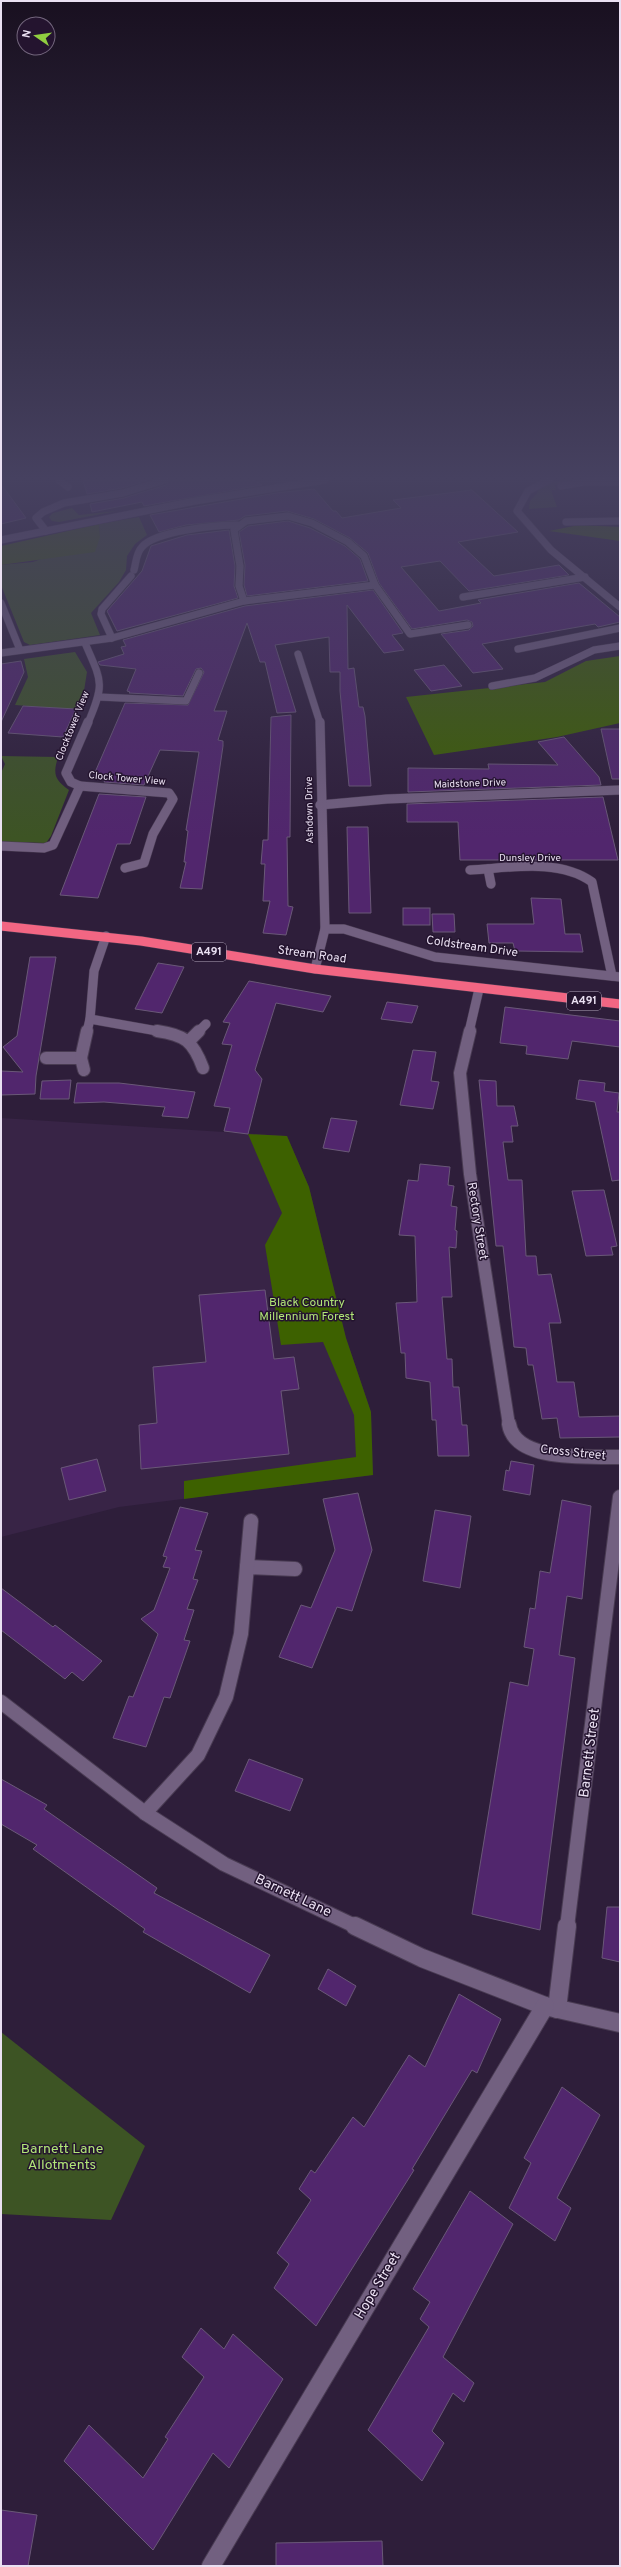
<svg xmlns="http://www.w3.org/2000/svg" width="621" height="2567" font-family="Overpass,sans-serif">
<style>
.built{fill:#382446}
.green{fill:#3d5424}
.forest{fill:#3d6100}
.building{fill:#51266d;stroke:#6a5878}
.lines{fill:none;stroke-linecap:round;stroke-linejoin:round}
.minor-far4-casing{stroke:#493b52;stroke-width:8}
.minor-far3-casing{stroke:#493b52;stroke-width:10}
.minor-far2-casing{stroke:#493b52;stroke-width:14}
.minor-far1-casing{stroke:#493b52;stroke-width:16}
.minor-casing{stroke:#493b52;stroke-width:20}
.highway-casing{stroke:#493b52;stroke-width:10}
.minor-far4{stroke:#726080;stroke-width:7}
.minor-far3{stroke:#726080;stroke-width:9}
.minor-far2{stroke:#726080;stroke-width:12}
.minor-far1{stroke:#726080;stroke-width:14}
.minor{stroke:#726080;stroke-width:18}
.highway{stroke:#f26683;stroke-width:9}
.labels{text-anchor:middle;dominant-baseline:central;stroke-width:3;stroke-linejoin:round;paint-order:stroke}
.far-street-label{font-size:10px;fill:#eae0f2;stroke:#24142f}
.shield{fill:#24142f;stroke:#afa3b8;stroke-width:1}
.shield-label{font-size:11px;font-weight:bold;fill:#eae0f2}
.street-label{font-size:12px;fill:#eae0f2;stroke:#24142f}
.park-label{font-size:12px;fill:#b1e677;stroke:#24142f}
.near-street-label{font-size:14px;fill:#eae0f2;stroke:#24142f}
.near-park-label{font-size:14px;fill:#b1e677;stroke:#24142f}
</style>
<rect width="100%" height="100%" fill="#2e1e3a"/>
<path class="built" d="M1 1118 287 1136 309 1187 346 1338 371 1412 373 1475 119 1507 1 1537Z"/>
<g class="green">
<path d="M564 480H578L555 485 556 490H551L557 507 529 509 530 501 538 492 537 489 555 481Z"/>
<path d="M72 508 79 515 117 511 59 522 52 521 49 517 53 513Z"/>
<path d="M139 517 147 535 135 544 127 556 126 570 119 582 91 613 100 635 30 645 24 642 1 585V565L33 562 100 537 99 524Z"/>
<path d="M75 652 87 672 81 710 15 705 28 677 24 659Z"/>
<path d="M1 756 58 757C53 774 54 779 69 790L51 836 46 843 1 842V773L5 764Z"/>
<path d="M1 2032 145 2146 111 2220 1 2214Z"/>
</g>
<g class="forest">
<path d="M99 524 100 537 95 552 1 565V546Z"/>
<path d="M579 525 620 527V541L549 531Z"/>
<path d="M620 656V723L557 737 434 755 406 697 545 682 586 661Z"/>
<path d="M248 1134 287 1136 309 1187 346 1338 371 1412 373 1475 184 1499V1481L356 1457 354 1415 323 1342 281 1345 265 1245 282 1213Z"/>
</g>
<g class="building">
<path d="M83 480H148L122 488 87 494Z"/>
<path d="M170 480H254L262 485 144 506 142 502 92 512 90 504 124 498 166 485Z"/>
<path d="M1 484 26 518 1 524Z"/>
<path d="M314 489 333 511H336L342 518 401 508 393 500 472 490 518 532 458 542 494 576 559 565 569 575 469 591 440 561 401 567 439 611 481 603 478 600 579 583 620 617V622L598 627 595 624 482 644 503 669 473 673 441 634 469 630 473 626 472 622 467 620 412 629 379 583 368 553 350 538 314 519 287 511 245 516 239 520 186 525 159 532 150 515 276 493Z"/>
<path d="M288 521 310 528 345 546 360 559 368 581 247 596 244 585 245 565 239 532 248 526Z"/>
<path d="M229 530 235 566 234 586 238 598 117 631 107 611 142 571 151 546 187 535Z"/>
<path d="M373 590 403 633 392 635 404 650 384 653 347 605 348 669 354 668 359 707H363L365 716 371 786H349L340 691V672H330L329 637 275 645 296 712 277 713 265 662H260L247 623 214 711H227L218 740 223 741V746L202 889 180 888 186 862H184L188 831 186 830 199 752 160 750 144 785 104 782 106 778 93 777 125 703 188 705 204 672 201 668 196 669 183 696 129 693 130 692 127 691 136 669 100 665 98 662 124 654 121 647 126 646 123 640 245 606Z"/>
<path d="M21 661 24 672 1 722V664Z"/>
<path d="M444 665 462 686 431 691 414 670Z"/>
<path d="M23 706 76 709 63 737 8 733Z"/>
<path d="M291 715 290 837H287L288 906 293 907 286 935 263 933 270 901H263L265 864H261L263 840H268L271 717Z"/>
<path d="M601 729H620V779H612Z"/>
<path d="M564 737 599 777 601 785 408 792V768L489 769 488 764 558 765 538 742Z"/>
<path d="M99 794 146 797 130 844H117L98 898 60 895Z"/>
<path d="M603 797 618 860H460L458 822H407V804Z"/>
<path d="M347 827H368L371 913H349Z"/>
<path d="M531 898 561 899 565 934H580L583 952 515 951 513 943H489L487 924H534Z"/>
<rect x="403" y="908" width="27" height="17"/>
<path d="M432 914H454L455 932H433Z"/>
<path d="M30 957H56L36 1076 35 1094 1 1095V1071L23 1072 3 1047 17 1036Z"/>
<path d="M158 963 184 967 162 1013 135 1009Z"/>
<path d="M249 981 331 996 323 1012 276 1003 255 1070 262 1079 248 1134 224 1131 230 1108 214 1106 232 1045 222 1044 230 1023 223 1022Z"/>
<path d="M387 1002 418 1006 412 1023 381 1019Z"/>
<path d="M505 1007 620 1021V1047L572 1041 568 1059 526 1054 527 1046 500 1043Z"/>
<path d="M413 1050 436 1052 431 1081 439 1082 433 1109 400 1105Z"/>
<path d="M71 1080 69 1099H40L42 1081Z"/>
<path d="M479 1080 496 1081 497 1106H514L518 1126H511L513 1142H503L508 1180H522L526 1256H536L538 1275 551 1274 561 1323H549L557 1382H574L579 1417 620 1416V1437L560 1438 557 1418 542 1419 533 1365H528L526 1348 514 1347 503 1246H496Z"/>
<path d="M579 1080 605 1083 604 1091 619 1093 617 1112H620V1180L612 1181 595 1102 576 1099Z"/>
<path d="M77 1083H119L195 1092 188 1118 162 1116 165 1107 104 1102 74 1103Z"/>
<path d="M331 1118 357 1121 349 1152 323 1148Z"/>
<path d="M420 1164 450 1167 448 1185 454 1186 451 1206 457 1207 455 1230 457 1231 456 1248 449 1247 452 1297H442L447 1359H452L453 1387H459L462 1425H467L469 1456H438L436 1420H432L430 1382 406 1378 405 1353H401L396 1303 417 1302 415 1236 399 1235 408 1180 418 1181Z"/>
<path d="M604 1190 617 1246 611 1247 613 1255 586 1256 572 1191Z"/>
<path d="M265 1290 274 1359 294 1357 299 1389 281 1391 289 1454 141 1469 139 1425 157 1423 153 1367 206 1362 199 1295Z"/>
<path d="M97 1459 106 1491 69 1500 61 1468Z"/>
<path d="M511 1461 534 1465 530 1495 503 1490 506 1470 509 1471Z"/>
<path d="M358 1493 372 1550 352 1611 337 1607 312 1668 279 1657 301 1605 311 1608 335 1550 323 1499Z"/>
<path d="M562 1500 591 1506 582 1599 567 1596 559 1655 575 1658 540 1930 472 1914 510 1682 528 1686 534 1649 524 1647 530 1608 535 1609 540 1571 550 1573Z"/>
<path d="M180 1507 208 1513 195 1550 202 1551 193 1579 198 1580 187 1609 194 1610 184 1640 190 1641 170 1698 164 1697 146 1747 113 1738 129 1696 133 1697 158 1634 141 1619 154 1610 170 1568 163 1567 167 1557 163 1556Z"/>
<path d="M435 1510 471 1516 460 1588 423 1581Z"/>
<path d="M1 1588 53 1627 55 1625 102 1661 83 1681 72 1672 65 1679 1 1630Z"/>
<path d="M249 1759 303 1779 290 1811 235 1791Z"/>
<path d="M1 1779 47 1805 44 1809 157 1888 154 1893 270 1955 250 1993 143 1932 145 1929 33 1849 37 1845 1 1824Z"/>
<path d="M607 1907H620V1962L602 1958Z"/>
<path d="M328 1969 356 1986 346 2006 318 1989Z"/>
<path d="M459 1994 501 2019 477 2073 472 2070 412 2169 414 2170 316 2326 274 2288 289 2264 277 2253 311 2200 299 2189 311 2170 315 2173 353 2117 364 2127 409 2055 425 2067Z"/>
<path d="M562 2087 600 2115 557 2198 571 2208 555 2241 509 2208 531 2163 524 2158Z"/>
<path d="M470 2191 513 2224 443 2357 474 2383 464 2402 453 2393 432 2431 444 2443 422 2481 368 2430 429 2327 420 2319 430 2302 413 2289Z"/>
<path d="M201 2328 224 2349 233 2334 283 2379 229 2468 213 2453 153 2550 64 2461 89 2425 143 2478 168 2439 165 2437 204 2377 182 2357Z"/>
<path d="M1 2510 37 2515 28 2566H1Z"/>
<path d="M382 2541 383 2566H276V2543Z"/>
</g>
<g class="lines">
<defs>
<g id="minor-far4">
<path d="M59 480 68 487"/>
<path d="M549 480 528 491 517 511 551 550 620 607"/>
<path d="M561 486 584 482H620"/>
<path d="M566 522 620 521"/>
<path d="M46 531 36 518 43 512 64 503 123 493 165 480"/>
<path d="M1 540 195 501 325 480"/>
<path d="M134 570C136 563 136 553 142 547 155 531 216 525 237 525"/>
<path d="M463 597 585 577"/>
<path d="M244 601 239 586 240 566 234 530 246 521 288 516 312 523 348 542 364 556 375 585 410 634 468 625"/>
<path d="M1 603 20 650"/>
<path d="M112 638 101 614 102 609 131 576"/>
<path d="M85 643C102 682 105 683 88 723"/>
<path d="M518 649 620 628"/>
<path d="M1 653 112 638 244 601 375 585"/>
<path d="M298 654 320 723"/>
<path d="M492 686 535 678 594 650 620 646"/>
<path d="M99 697 186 701 199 673"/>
</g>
<g id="minor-far3">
<path d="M80 786 169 793 173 799 153 834 144 863 125 868"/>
<path d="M320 805 387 799 620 790"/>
<path d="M1 846 44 848 53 845 80 786 71 782 66 773 88 722"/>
<path d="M488 869 491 884"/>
<path d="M470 870C509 868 559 858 592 882L612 976"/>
<path d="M325 929H344L435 957 620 977"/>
<path d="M106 936 94 971 90 1019 163 1032"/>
<path d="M315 969 325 929 320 722"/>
<path d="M87 1032 90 1019"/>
<path d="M198 1032 206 1024"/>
<path d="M469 1032 479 989"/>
</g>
<g id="minor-far2">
<path d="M157 1031C185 1035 193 1041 203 1068"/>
<path d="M470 1031 460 1073 470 1174 509 1425"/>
<path d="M189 1041 199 1031"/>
<path d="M46 1058H81L84 1070"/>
<path d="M81 1058 87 1031"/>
</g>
<g id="minor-far1">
<path d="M509 1424C515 1463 591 1456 620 1457"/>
<path d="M247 1567 295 1569"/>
<path d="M1 1702 145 1813 224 1864 357 1927"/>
<path d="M145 1813 198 1755 226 1697 241 1634 251 1521"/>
<path d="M567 1927 620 1497"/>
</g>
<g id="minor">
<path d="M355 1926 422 1958 545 2006 620 2023"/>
<path d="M557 2009 567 1926"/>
<path d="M211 2566 545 2006"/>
</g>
<path id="highway" d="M1 926 141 941 315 969 620 1004"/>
</defs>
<use href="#minor-far4" class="minor-far4-casing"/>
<use href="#minor-far3" class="minor-far3-casing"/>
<use href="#minor-far2" class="minor-far2-casing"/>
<use href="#minor-far1" class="minor-far1-casing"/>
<use href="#minor" class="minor-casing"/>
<use href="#highway" class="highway-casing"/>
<use href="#minor-far4" class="minor-far4"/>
<use href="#minor-far3" class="minor-far3"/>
<use href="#minor-far2" class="minor-far2"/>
<use href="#minor-far1" class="minor-far1"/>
<use href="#minor" class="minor"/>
<use href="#highway" class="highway"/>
</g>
<linearGradient id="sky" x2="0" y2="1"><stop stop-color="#191020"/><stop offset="0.57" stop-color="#464160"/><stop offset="1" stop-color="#464160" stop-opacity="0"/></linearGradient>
<rect width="621" height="839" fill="url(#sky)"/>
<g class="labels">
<g class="far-street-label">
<text transform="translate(73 726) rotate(-68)">Clocktower View</text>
<text transform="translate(127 779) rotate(5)">Clock Tower View</text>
<text transform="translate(470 784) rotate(-2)">Maidstone Drive</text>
<text transform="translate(310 810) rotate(-91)">Ashdown Drive</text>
<text x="530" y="858">Dunsley Drive</text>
</g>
<g class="shield">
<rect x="192" y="943" width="34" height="18" rx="3"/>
<rect x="567" y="992" width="34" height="18" rx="3"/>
</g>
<g class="shield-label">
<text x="209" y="952">A491</text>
<text x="584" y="1001">A491</text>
</g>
<g class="street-label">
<text transform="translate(472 947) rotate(8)">Coldstream Drive</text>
<text transform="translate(312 955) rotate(8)">Stream Road</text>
<text transform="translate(477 1221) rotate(81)">Rectory Street</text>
<text transform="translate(573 1453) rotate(6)">Cross Street</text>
</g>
<g class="park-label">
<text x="307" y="1303">Black Country<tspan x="307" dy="14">Millennium Forest</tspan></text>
</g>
<g class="near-street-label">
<text transform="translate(590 1753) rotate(-83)">Barnett Street</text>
<text transform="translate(293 1896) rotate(25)">Barnett Lane</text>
<text transform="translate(378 2286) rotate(-59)">Hope Street</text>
</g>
<g class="near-park-label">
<text x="62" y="2149">Barnett Lane<tspan x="62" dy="16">Allotments</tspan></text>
</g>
</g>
<rect width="621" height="2567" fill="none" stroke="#eae0f2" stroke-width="4"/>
<g transform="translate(36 36) rotate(283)"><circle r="19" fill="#24142f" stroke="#73667d"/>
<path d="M0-3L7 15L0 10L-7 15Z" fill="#90cd40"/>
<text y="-6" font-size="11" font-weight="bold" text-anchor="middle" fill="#eae0f2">N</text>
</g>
</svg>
